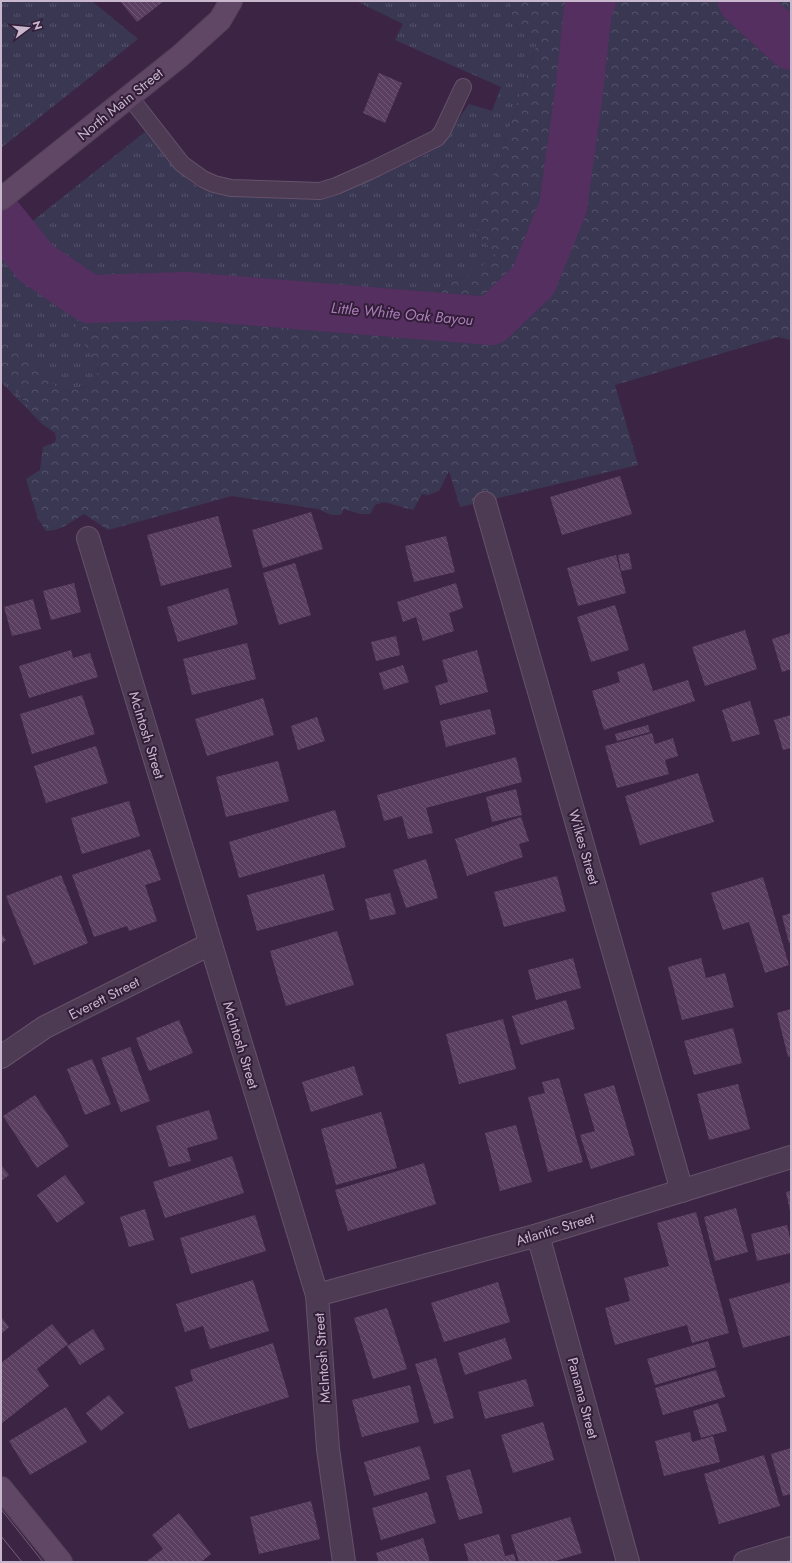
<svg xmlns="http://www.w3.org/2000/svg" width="792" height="1563" font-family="Jost,sans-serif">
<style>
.grass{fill:url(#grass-tufts)}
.forest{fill:url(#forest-crowns)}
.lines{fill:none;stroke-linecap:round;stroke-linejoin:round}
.river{stroke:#562f61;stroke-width:48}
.building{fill:url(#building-back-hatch)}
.lane-casing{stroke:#66526b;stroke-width:18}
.street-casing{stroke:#66526b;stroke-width:24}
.secondary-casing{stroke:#54405a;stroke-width:24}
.lane{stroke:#4d3a53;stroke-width:16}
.street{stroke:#4d3a53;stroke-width:22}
.secondary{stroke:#614766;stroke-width:22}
.tram{stroke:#765d7c;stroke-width:1}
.labels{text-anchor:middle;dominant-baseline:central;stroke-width:4;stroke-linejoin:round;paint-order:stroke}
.street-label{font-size:14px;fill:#c9b7cd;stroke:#331e39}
.water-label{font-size:15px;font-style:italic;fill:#a97cb6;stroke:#331e39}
</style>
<defs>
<pattern id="grass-tufts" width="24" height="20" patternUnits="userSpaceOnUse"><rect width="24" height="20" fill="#3a3753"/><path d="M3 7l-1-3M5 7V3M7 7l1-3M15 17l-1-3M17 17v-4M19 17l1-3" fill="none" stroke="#55526b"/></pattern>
<pattern id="forest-crowns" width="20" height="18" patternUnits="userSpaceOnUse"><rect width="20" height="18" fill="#3a3753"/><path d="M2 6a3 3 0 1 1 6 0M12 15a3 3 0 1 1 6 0" fill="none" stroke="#55526b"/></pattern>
<pattern id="building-back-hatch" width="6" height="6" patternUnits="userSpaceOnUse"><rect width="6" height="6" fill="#5a3f61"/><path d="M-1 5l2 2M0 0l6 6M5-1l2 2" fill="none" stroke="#705876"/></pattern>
</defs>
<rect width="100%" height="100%" fill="#3c2544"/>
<g class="grass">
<path d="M1 1H85L93 2 138 39 1 148Z"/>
<path d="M356 1H511L512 23 538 40 496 168 480 207 477 234 497 255 473 273 442 286 420 319 384 317 358 323H350L331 315C315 320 307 319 291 314L287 300 266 295 257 298 252 297 243 283 211 294 197 292 194 287 186 289 178 299 151 307 125 306 102 308 85 300V346L98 364 97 377 86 387 61 392 1 329V246L145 132 187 179 199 188 211 191 362 183 424 155 441 144 469 104 492 111 501 87 395 40 403 24Z"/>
<path d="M1 371 42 424 1 382Z"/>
</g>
<path class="forest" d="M511 1H791V340L778 337 615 385 638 465 460 507 449 471 439 491 428 495 422 494 413 510 384 502 375 505 370 514H360L344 509 341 515H331L318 509 232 496 108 530 84 514C72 521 61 531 46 531L38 519 26 479 40 470 43 447 55 442 56 439 55 433 42 424 1 371V329L61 392 86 387 97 377 98 364C90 353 72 331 76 316 77 311 82 305 85 300L102 308 125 306 151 307 178 299 186 289 194 287 197 292 211 294 244 283 252 288V297L258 298 275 292 287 300 291 314C307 319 315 320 331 315L350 323H358L384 317 420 319 442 286 473 273 497 255 477 234 480 207 496 168 538 40 512 23Z"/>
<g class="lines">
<g class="river">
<path d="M742 1 791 46"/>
<path d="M1 219 36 263 89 299 186 296 491 321 533 281 563 207 579 92 588 10 592 1"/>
</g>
</g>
<g class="building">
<path d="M120 1H164L137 22Z"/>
<path d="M379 73 402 83 385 123 363 113Z"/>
<path d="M620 476 632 514 562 535 550 497Z"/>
<path d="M311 512 323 549 263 568 252 530Z"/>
<path d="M218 516 232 567 161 586 147 535Z"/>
<path d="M446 536 455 572 414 582 405 546Z"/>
<path d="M629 553 632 569 621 571 618 555Z"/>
<path d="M616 555 626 593 578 606 567 568Z"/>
<path d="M295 563 311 615 279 625 263 573Z"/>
<path d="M74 583 81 612 51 620 43 591Z"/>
<path d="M456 583 463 608 449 613 454 631 423 641 416 617 403 622 397 602Z"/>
<path d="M228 588 238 624 178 642 167 607Z"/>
<path d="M33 599 41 629 12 636 4 607Z"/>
<path d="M615 605 629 650 591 662 577 617Z"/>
<path d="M745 630 757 669 705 686 692 647Z"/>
<path d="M791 633V669L782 672 772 639Z"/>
<path d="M396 636 400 655 376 661 371 642Z"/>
<path d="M247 643 256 679 192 695 183 659Z"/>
<path d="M71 650 73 658 90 653 98 677 29 698 19 666Z"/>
<path d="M477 650 488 692 440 705 435 686 448 682 442 660Z"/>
<path d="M644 663 653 691 688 680 695 701 604 730 592 691 620 682 617 672Z"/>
<path d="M403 665 409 682 384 690 379 673Z"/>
<path d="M82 695 95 734 32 754 20 714Z"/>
<path d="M263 698 274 735 207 756 195 719Z"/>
<path d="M750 701 760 734 732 742 722 710Z"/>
<path d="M490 709 496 734 446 747 440 721Z"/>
<path d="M791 715V748L783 750 774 720Z"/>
<path d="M317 717 325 741 298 750 291 726Z"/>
<path d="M648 725 650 732 617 741 615 734Z"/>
<path d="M652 733 655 744 673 738 678 756 665 760 669 774 617 788 605 746Z"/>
<path d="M96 746 108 783 46 803 34 766Z"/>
<path d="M516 757 522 782 426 808 433 833 408 839 402 816 384 821 377 795Z"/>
<path d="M278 761 289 801 226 817 216 777Z"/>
<path d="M698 773 714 822 640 845 625 796Z"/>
<path d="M516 789 522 815 492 822 486 797Z"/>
<path d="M129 801 140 836 82 854 71 818Z"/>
<path d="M335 810 346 847 239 878 229 842Z"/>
<path d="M521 817 529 841 519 844 523 857 467 876 455 839Z"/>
<path d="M150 849 161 880 145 885 157 921 129 931 127 926 94 937 72 875Z"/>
<path d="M426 859 438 898 406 908 393 870Z"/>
<path d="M324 874 334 910 257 931 247 895Z"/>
<path d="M61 875 88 943 34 965 6 896Z"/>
<path d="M557 876 566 911 504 927 494 892Z"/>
<path d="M763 877 789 965 765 973 749 922 723 930 711 893Z"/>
<path d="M390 893 396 914 370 920 365 899Z"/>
<path d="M791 913V942L789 943 782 916Z"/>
<path d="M337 931 354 985 286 1006 270 951Z"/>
<path d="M1 933 6 940 1 944Z"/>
<path d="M573 958 581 988 536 1000 528 970Z"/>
<path d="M701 958 706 978 725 973 734 1007 682 1020 668 967Z"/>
<path d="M566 1000 575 1029 521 1045 512 1016Z"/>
<path d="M791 1009V1056L788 1057 777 1013Z"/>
<path d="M503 1019 516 1069 459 1084 446 1034Z"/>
<path d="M179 1020 193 1053 149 1071 136 1038Z"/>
<path d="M733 1028 742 1063 694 1075 684 1041Z"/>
<path d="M130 1047 150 1101 121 1112 101 1058Z"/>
<path d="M92 1059 111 1104 85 1115 67 1069Z"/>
<path d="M354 1066 363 1095 311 1112 302 1082Z"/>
<path d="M559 1078 583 1162 548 1172 528 1097 545 1093 542 1082Z"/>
<path d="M738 1084 750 1129 709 1140 697 1094Z"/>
<path d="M614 1085 635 1155 591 1169 580 1135 595 1131 584 1094Z"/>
<path d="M35 1095 69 1146 37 1168 3 1116Z"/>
<path d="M209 1110 218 1139 187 1148 191 1161 169 1167 156 1126Z"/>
<path d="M381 1112 397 1168 336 1185 321 1129Z"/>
<path d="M516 1125 532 1182 500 1191 485 1133Z"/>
<path d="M232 1156 244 1193 165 1218 153 1182Z"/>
<path d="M424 1163 436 1204 348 1231 335 1190Z"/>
<path d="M1 1165 9 1175 1 1181Z"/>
<path d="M65 1175 85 1203 57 1223 37 1195Z"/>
<path d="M791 1191V1210L790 1211 786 1192Z"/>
<path d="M736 1208 748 1252 715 1261 704 1217Z"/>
<path d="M145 1209 154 1240 129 1247 120 1217Z"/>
<path d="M696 1212 729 1333 692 1343 687 1325 615 1345 605 1308 630 1301 624 1278 669 1266 657 1223Z"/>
<path d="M255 1215 266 1251 191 1274 180 1238Z"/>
<path d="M787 1225 791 1242V1253L757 1261 751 1234Z"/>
<path d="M253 1280 269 1331 210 1349 203 1326 185 1332 176 1304Z"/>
<path d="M498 1282 510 1322 444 1342 431 1303Z"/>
<path d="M791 1282V1335L743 1348 729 1299Z"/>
<path d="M387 1308 407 1369 373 1379 354 1318Z"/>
<path d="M1 1317 9 1327 1 1334Z"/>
<path d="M52 1324 68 1344 37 1369 49 1386 1 1424V1363Z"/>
<path d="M93 1329 105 1349 80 1365 67 1346Z"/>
<path d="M505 1338 512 1359 465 1375 458 1353Z"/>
<path d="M708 1341 716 1367 655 1385 647 1359Z"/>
<path d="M273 1343 289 1397 189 1429 175 1387 193 1381 190 1370Z"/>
<path d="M436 1358 454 1418 434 1424 415 1364Z"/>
<path d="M716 1370 725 1397 663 1415 655 1388Z"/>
<path d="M526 1379 534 1406 485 1419 478 1392Z"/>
<path d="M410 1385 419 1422 362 1437 352 1400Z"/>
<path d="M109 1395 124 1413 101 1431 86 1413Z"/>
<path d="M718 1403 727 1431 701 1438 693 1411Z"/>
<path d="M66 1407 87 1442 30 1475 9 1441Z"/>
<path d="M543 1422 554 1460 513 1473 501 1435Z"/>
<path d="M690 1432 692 1442 713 1436 720 1462 664 1476 655 1441Z"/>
<path d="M420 1446 430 1479 374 1496 364 1462Z"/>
<path d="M791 1448V1494L783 1496 771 1454Z"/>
<path d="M764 1455 780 1506 719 1524 704 1474Z"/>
<path d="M470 1469 483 1513 459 1520 446 1476Z"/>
<path d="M427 1492 436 1523 381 1540 372 1508Z"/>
<path d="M311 1501 320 1539 259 1554 250 1517Z"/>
<path d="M179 1513 211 1554 201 1562H146L163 1549 152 1535Z"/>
<path d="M570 1517 582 1553 552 1562H519L511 1535Z"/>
<path d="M499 1534 505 1556 514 1554 516 1562H469L464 1544Z"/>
<path d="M423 1538 430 1562H379L376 1553Z"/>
</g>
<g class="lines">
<defs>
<path id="lane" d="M129 96 182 164 203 179 214 184 231 188 320 191 336 186 370 171 437 138 442 132 463 87"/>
<g id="street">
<path d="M485 503 682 1191"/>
<path d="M88 538 317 1295 328 1449 344 1562"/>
<path d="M1 1057 45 1027 210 944"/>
<path d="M538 1235 628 1562"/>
<path d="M317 1295 538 1235 791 1157"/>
<path d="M745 1562 791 1548"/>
</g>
<g id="secondary">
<path d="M1 199 180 56 220 20 231 1"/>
<path d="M1 1488 61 1562"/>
</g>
</defs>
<use href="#lane" class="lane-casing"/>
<use href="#street" class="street-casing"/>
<use href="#secondary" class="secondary-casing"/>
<use href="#lane" class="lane"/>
<use href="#street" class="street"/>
<use href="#secondary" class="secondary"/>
<g class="tram">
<path d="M1 1509 43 1562"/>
<path d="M1 1536 22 1562"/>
</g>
</g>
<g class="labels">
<g class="street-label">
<text transform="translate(120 104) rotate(-39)">North Main Street</text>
<text transform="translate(147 735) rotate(73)">McIntosh Street</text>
<text transform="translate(584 847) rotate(74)">Wilkes Street</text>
<text transform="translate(104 998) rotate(-27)">Everett Street</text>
<text transform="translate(241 1045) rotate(73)">McIntosh Street</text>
<text transform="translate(555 1229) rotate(-17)">Atlantic Street</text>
<text transform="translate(322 1358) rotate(-94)">McIntosh Street</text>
<text transform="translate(583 1398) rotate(75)">Panama Street</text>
</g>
<g class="water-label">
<text transform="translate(402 314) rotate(5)">Little White Oak Bayou</text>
</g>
</g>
<rect width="792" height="1563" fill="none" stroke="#c9b7cd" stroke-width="4"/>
<g transform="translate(28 28) rotate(74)" stroke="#331e39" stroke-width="3" paint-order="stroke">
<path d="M0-3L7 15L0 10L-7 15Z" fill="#c9b7cd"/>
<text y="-6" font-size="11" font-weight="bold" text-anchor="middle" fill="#c9b7cd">N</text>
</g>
</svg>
